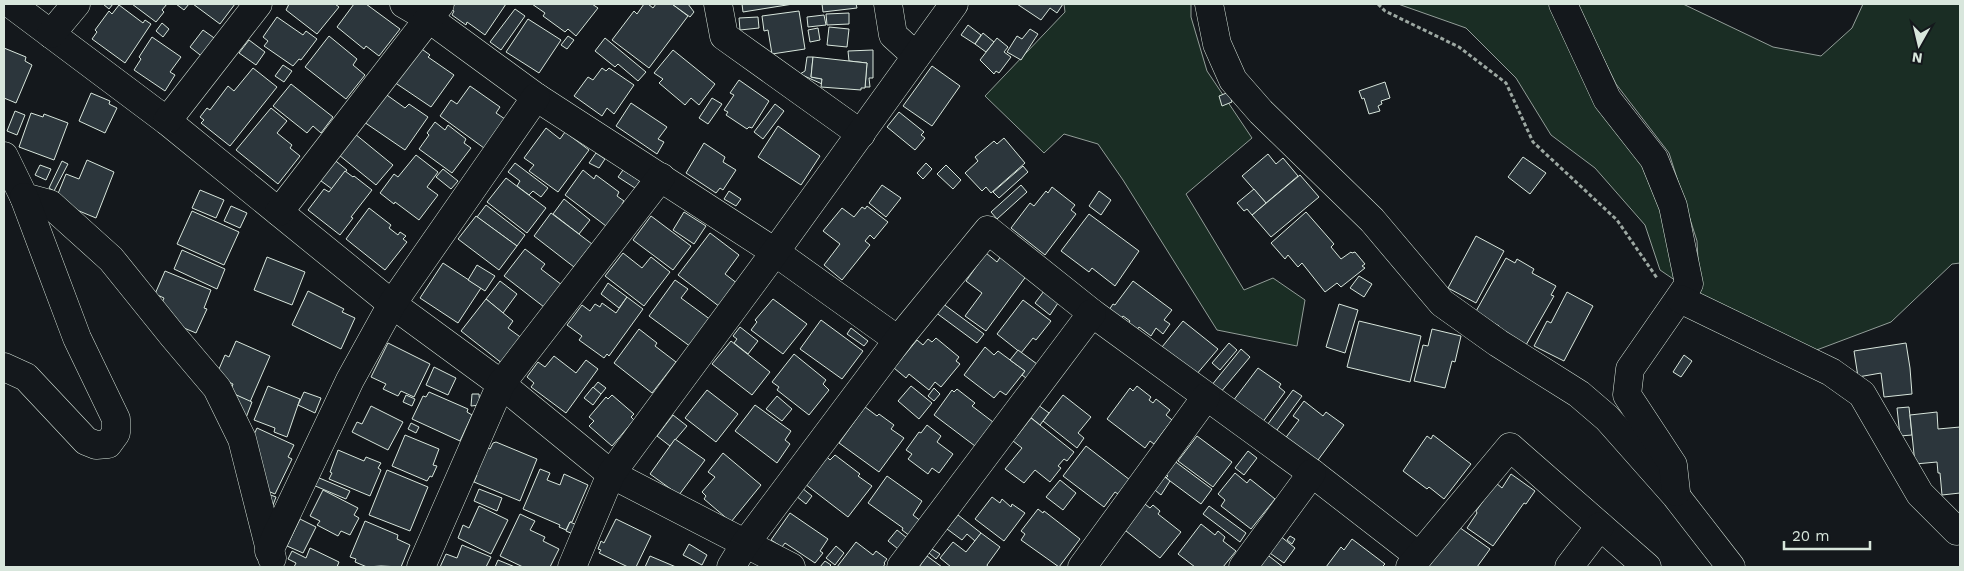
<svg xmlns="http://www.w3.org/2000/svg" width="1964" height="571" font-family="'Work Sans',sans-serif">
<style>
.green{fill:#1a2d24;stroke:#939e99}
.building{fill:#2c363c;stroke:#d8e6dc}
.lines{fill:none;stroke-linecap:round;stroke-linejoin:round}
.minor-casing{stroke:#d8e6dc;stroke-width:29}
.path{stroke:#9da8a2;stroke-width:3;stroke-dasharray:4 2.5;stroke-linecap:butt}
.minor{stroke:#14181c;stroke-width:28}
</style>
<rect width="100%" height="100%" fill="#14181c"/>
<g class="green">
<path d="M1064 4H1191V17L1207 71 1252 138 1186 194 1244 290 1273 278 1305 300 1297 346 1217 330 1123 180 1098 144 1064 134 1044 153 985 96 1065 12Z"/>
<path d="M1398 4H1551L1638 156 1665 222 1682 285 1660 270 1645 225 1595 168 1551 135 1516 78 1466 28Z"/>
<path d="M1577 4H1683L1773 47 1821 56 1852 28 1863 4H1960V263L1952 264 1891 322 1814 351 1700 296 1697 241 1669 153 1616 84Z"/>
</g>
<g class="building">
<path d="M103 4H113L109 9Z"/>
<path d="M132 4H167L162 10 164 12 156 22Z"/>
<path d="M176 4H189L184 10Z"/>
<path d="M193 4H235L220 24Z"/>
<path d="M289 4H335L339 7 317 34 286 10Z"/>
<path d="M354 4H366L400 29 379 56 366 46 364 49 337 27Z"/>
<path d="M455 4H506L485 35 467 22 466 25 452 15 454 11 451 9Z"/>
<path d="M532 4H592L598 8 576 36 568 29 565 32 543 16 545 13Z"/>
<path d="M644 4H648L653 8 656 4H672L688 16 649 68 612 40 634 11 637 14Z"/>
<path d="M672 4H688L694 12 690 17Z"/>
<path d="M742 4H793L743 12Z"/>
<path d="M822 4H856L857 8 823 12Z"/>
<path d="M1017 4H1063L1057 13 1050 8 1041 20Z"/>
<path d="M119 5 143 23 145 20 151 24 125 63 92 39 97 32 95 30 109 11 112 14Z"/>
<path d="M515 9 525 16 501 50 490 42Z"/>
<path d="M799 11 805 49 772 54 768 30 764 31 762 16Z"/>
<path d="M849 13V24L827 25 826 14Z"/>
<path d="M824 15 826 25 808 27 807 17Z"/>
<path d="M277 17 303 35 306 31 317 39 301 60 299 59 293 66 264 46 268 41 263 37Z"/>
<path d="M758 17 759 28 740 30 739 18Z"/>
<path d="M528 19 561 40 539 73 506 52Z"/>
<path d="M162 23 169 29 163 37 156 31Z"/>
<path d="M968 25 981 35 975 44 961 35Z"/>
<path d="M829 27 849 29 847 47 827 45Z"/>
<path d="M818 28 820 40 810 42 808 30Z"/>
<path d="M1030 29 1038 34 1021 60 1007 52 1017 36 1022 39Z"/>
<path d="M203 30 217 40 204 58 190 47Z"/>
<path d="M983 33 994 42 986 52 975 44Z"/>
<path d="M329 36 357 59 353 65 365 75 346 99 305 67Z"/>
<path d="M568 36 574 40 567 49 561 45Z"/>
<path d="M152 37 181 57 170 72 175 75 165 91 134 70 141 59 139 57Z"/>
<path d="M605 38 646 72 638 81 618 64 615 67 595 51Z"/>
<path d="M997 38 1008 47 1004 52 1011 57 999 73 996 71 994 74 980 60Z"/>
<path d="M249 40 265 52 256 65 239 53Z"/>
<path d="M419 47 430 55 428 57 454 75 431 107 394 82Z"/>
<path d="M4 48 26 57 25 61 32 65 16 103 4 98Z"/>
<path d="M673 50 715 84 699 105 691 98 685 105 659 83 663 79 654 73Z"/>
<path d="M873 50V78H869L870 87H865L867 63 849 61 848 51Z"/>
<path d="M807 57H813L811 77 822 79V84L800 74 805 71Z"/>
<path d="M813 57 867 63 865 88H861V90L821 87 822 79 811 77Z"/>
<path d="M283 65 292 71 284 82 275 76Z"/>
<path d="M932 66 960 86 932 126 903 106Z"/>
<path d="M253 68 277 87 230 146 201 123 204 120 200 117 207 108 210 110 228 86 234 91Z"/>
<path d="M602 68 606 71 609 68 634 85 614 114 607 108 602 116 574 96 588 77 593 80Z"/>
<path d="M739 80 769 101 752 128 749 127 747 129 726 115 728 112 724 110 734 95 730 93Z"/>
<path d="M1385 82 1390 98 1381 101 1382 104 1378 106 1380 111 1369 114 1364 98 1362 99 1359 91Z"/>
<path d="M291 84 333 117 321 133 313 126 307 133 273 106Z"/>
<path d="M470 86 500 107 496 113 505 119 484 148 440 116 451 100 457 104Z"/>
<path d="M1229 92 1232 102 1222 106 1219 96Z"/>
<path d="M91 93 110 101 109 104 117 108 105 133 79 121Z"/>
<path d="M384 93 405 108 409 104 428 117 405 150 364 122Z"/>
<path d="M712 98 722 104 708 124 699 118Z"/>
<path d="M631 103 667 127 658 139 664 142 657 154 616 126Z"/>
<path d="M775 104 784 111 763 139 754 132Z"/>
<path d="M271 108 287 121 277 133 292 145 290 148 300 156 278 184 236 150Z"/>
<path d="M15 111 25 115 17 135 7 131Z"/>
<path d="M899 112 924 132 921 135 925 138 915 150 887 127Z"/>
<path d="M31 113 43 117 44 114 68 123 54 160 19 147Z"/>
<path d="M435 122 445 130 448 125 466 139 464 143 471 148 452 173 419 149 429 135 427 133Z"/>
<path d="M778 126 820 156 801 185 758 157Z"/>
<path d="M546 128 560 139 565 132 589 150 558 192 529 171 534 165 524 158Z"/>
<path d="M355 134 393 165 376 185 339 155Z"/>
<path d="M1004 138 1025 163 991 193 986 187 982 191 965 173 978 161 975 157 994 141 997 144Z"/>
<path d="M704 143 725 157 723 162 736 170 723 190 720 188 716 193 686 173Z"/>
<path d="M596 153 605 159 599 168 589 163Z"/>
<path d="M1268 154 1276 164 1283 158 1298 176 1266 203 1242 176Z"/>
<path d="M416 155 438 172 427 187 438 195 419 220 395 202 394 204 380 193 394 174 398 177Z"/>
<path d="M1523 157 1546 173 1530 194 1508 177Z"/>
<path d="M332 158 347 170 332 189 317 178Z"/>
<path d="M87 160 114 172 96 218 55 201 66 174 79 179Z"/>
<path d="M62 161 68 164 54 191 49 188Z"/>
<path d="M515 163 548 188 541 197 533 191 529 195 517 186 520 181 508 172Z"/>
<path d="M926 163 932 169 923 179 917 173Z"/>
<path d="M40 165 51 169 46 180 35 175Z"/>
<path d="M946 165 961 180 953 189 937 174Z"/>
<path d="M1023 166 1028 172 999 198 993 192Z"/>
<path d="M443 169 458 181 451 189 436 177Z"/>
<path d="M583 170 594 179 596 175 619 192 617 196 624 201 622 204 625 206 606 226 565 195Z"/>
<path d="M623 170 640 181 635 188 618 177Z"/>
<path d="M345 171 353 177 354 176 372 190 351 217 353 218 340 235 308 210 324 189 329 192Z"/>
<path d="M1300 175 1319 197 1271 237 1252 215Z"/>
<path d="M506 178 546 208 527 233 487 202Z"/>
<path d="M882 185 901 198 886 217 869 203Z"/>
<path d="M1021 185 1027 192 997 219 991 212Z"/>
<path d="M1052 187 1075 205 1071 210 1076 214 1045 255 1011 228 1030 203 1034 206 1046 191 1048 193Z"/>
<path d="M1254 189 1266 203 1252 215 1247 209 1244 211 1237 203Z"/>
<path d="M200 190 224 200 216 218 192 208Z"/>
<path d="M729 191 741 199 736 206 724 199Z"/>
<path d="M1099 191 1111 200 1101 215 1089 206Z"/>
<path d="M564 199 590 220 579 234 553 214Z"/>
<path d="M486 205 525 235 517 246 477 217Z"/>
<path d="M231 206 247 213 240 228 224 221Z"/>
<path d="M867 206 888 222 874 239 870 235 865 241 870 245 842 280 824 265 840 244 823 231 842 208 854 217 862 207 865 209Z"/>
<path d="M369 208 391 225 389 228 398 235 400 232 406 236 403 239 407 242 385 270 346 239Z"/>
<path d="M192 211 239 232 224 265 177 244Z"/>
<path d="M684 212 706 226 694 244 673 230Z"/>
<path d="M1306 212 1334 244 1331 247 1341 259 1351 252 1352 253 1355 252 1365 264 1362 266 1365 268 1341 287 1337 283 1325 292 1302 263 1298 267 1288 255 1285 259 1271 243Z"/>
<path d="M551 213 592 244 574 267 534 236Z"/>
<path d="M1089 214 1139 251 1115 286 1092 268 1089 272 1061 251Z"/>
<path d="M476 216 517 246 499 270 458 239Z"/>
<path d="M651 216 691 246 673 270 633 240Z"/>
<path d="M710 233 739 255 725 274 738 284 720 307 678 275Z"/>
<path d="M1476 236 1504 251 1476 303 1448 288Z"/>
<path d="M525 249 545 264 541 269 562 285 544 307 504 276Z"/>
<path d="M182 250 225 269 217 289 174 269Z"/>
<path d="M623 253 642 268 651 257 670 272 644 306 605 276Z"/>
<path d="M986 253 997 262 1001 256 1027 275 986 331 965 316 982 293 966 281Z"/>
<path d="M267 257 305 272 292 305 254 290Z"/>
<path d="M1506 258 1515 263 1517 259 1534 269 1532 273 1556 286 1551 295 1554 296 1526 345 1497 329 1499 326 1475 313Z"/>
<path d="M443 263 481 288 458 323 420 298Z"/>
<path d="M477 265 495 276 485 291 468 280Z"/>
<path d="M165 271 211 290 204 308 207 309 196 333 172 323 160 307 164 298 155 294Z"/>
<path d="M1359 276 1372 284 1364 297 1350 288Z"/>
<path d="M675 280 688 289 681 298 711 320 691 347 649 316Z"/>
<path d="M500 281 517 294 503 313 486 299Z"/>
<path d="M1133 281 1172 310 1164 320 1170 324 1163 334 1156 328 1151 336 1139 327 1136 331 1127 325 1130 321 1123 316 1121 319 1109 310 1113 304 1115 305Z"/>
<path d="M608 283 627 297 619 308 601 294Z"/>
<path d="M308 291 344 309 342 312 355 318 341 349 292 325Z"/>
<path d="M1044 291 1058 303 1050 315 1035 303Z"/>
<path d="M1567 292 1593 306 1564 361 1534 346 1547 321 1551 323Z"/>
<path d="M627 297 643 309 609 356 607 354 604 358 579 340 582 336 567 325 582 305 590 311 595 304 600 307 602 303 616 313Z"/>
<path d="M486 299 513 321 508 328 523 339 503 364 461 331Z"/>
<path d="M773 299 807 324 783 354 751 330 757 322 755 320Z"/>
<path d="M1023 300 1051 321 1036 340 1033 338 1021 353 997 334Z"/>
<path d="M942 303 984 334 977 343 935 312Z"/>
<path d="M1339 304 1358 310 1345 353 1326 347Z"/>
<path d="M821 320 863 351 842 379 800 349Z"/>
<path d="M1183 321 1218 349 1196 375 1162 347Z"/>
<path d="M1359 321 1421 336 1410 382 1347 367Z"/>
<path d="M740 327 758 341 748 354 734 343 737 339 733 336Z"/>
<path d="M851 328 868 341 864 346 847 334Z"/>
<path d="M639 329 657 343 655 346 676 362 652 393 614 363Z"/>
<path d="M1432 329 1461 336 1455 362 1452 361 1445 388 1414 381 1423 345 1428 346Z"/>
<path d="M936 338 959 357 956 361 960 364 941 387 935 382 929 390 909 374 906 378 894 368 917 340 923 345 928 339 932 342Z"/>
<path d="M236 341 270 356 250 402 230 392 233 384 216 376 225 355 229 357Z"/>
<path d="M731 341 770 372 752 395 712 364Z"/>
<path d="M388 343 430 364 414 397 401 391 398 396 383 389 386 384 371 377Z"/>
<path d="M1229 343 1237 350 1220 370 1212 363Z"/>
<path d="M1906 343 1910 368 1912 394 1884 397 1881 373 1858 377 1854 351Z"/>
<path d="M985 347 994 355 998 351 1025 371 1006 395 1000 391 994 398 964 375Z"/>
<path d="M1241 349 1250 357 1220 393 1211 386Z"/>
<path d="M1018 350 1037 364 1026 378 1022 375 1025 371 1010 360Z"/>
<path d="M794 354 826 380 823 384 829 390 809 415 777 390 779 387 772 382Z"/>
<path d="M1684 355 1692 361 1681 377 1673 372Z"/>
<path d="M554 356 576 373 586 360 598 369 566 413 531 387 534 383 527 377 538 362 545 367Z"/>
<path d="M434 367 456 378 448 395 426 385Z"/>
<path d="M1258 368 1281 384 1279 387 1285 392 1262 423 1233 401Z"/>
<path d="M598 382 606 388 601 394 593 388Z"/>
<path d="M268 386 300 399 287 437 274 432 275 428 254 420Z"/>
<path d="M911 386 932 403 919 419 898 401Z"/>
<path d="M1137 386 1151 397 1149 400 1153 403 1156 399 1170 410 1166 415 1172 420 1154 444 1150 441 1145 448 1107 419 1130 388 1133 391Z"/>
<path d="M593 387 601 394 593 405 584 398Z"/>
<path d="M934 388 940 394 934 401 928 396Z"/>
<path d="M957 389 975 403 972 406 993 422 975 446 934 415 952 390 954 392Z"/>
<path d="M707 390 738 414 716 442 685 418Z"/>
<path d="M1293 390 1302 396 1274 434 1265 428Z"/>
<path d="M304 392 321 398 315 413 298 405Z"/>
<path d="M429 392 468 409 467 412 472 415 460 441 412 419 423 396 426 397Z"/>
<path d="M232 393 252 402 244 423Z"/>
<path d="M472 394H479L480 405 471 406Z"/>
<path d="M406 395 415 399 412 406 403 402Z"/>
<path d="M612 395 634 414 631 417 634 420 612 446 589 426 594 421 589 417 606 397 608 399Z"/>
<path d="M1063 395 1091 417 1078 433 1084 438 1077 448 1043 421Z"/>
<path d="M777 396 792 409 782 421 766 409Z"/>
<path d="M1304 401 1323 416 1326 412 1344 425 1315 464 1284 440 1299 420 1293 416Z"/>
<path d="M755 405 791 431 785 440 790 444 777 463 735 431Z"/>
<path d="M1038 405 1049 413 1040 425 1029 416Z"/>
<path d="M371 406 403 422 388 450 352 432 357 422 362 424Z"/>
<path d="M865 407 877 416 879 414 894 425 891 429 904 438 879 472 839 443Z"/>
<path d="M1909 407 1912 435 1900 436 1897 408Z"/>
<path d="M1937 412 1938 429 1960 427V493L1942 495 1940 473H1938L1937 462 1915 464 1910 415Z"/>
<path d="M673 415 687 426 670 446 657 436Z"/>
<path d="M1031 418 1074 452 1067 461 1064 459 1058 466 1061 468 1050 482 1035 470 1024 483 1005 469 1022 448 1013 441Z"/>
<path d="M411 423 419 427 416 433 408 429Z"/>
<path d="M927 425 941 436 937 442 953 454 939 473 932 468 928 474 908 459 912 454 906 450 919 432 921 433Z"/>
<path d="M257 428 294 445 288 457 292 459 275 494 258 487 249 445Z"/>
<path d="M405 435 439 449 433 465 437 466 432 477 430 476 427 481 392 466Z"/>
<path d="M1433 435 1471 464 1444 499 1429 487 1427 489 1403 471 1427 436 1431 439Z"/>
<path d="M1197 436 1232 462 1213 487 1178 461Z"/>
<path d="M675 439 705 460 679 495 650 474Z"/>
<path d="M496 442 537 459 520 501 474 482 477 475 472 474 484 446 490 449 493 443Z"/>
<path d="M1086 446 1130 480 1118 494 1115 492 1104 507 1063 476Z"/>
<path d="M338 450 364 461 366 457 381 463 378 468 381 470 370 496 329 479 332 473 330 472Z"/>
<path d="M1248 451 1257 458 1244 475 1235 468Z"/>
<path d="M723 453 761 485 731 522 704 499 706 496 702 492 715 477 708 472Z"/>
<path d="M835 455 860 474 858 476 872 486 848 517 805 484 826 456 830 460Z"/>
<path d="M1173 460 1212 489 1201 504 1166 478 1168 476 1163 473Z"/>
<path d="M540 469 550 473 547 480 560 485 564 474 588 485 572 522H570L566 530 559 527 560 525 523 509Z"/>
<path d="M387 470 428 487 410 531 369 515Z"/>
<path d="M1160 473 1170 481 1161 495 1150 486Z"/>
<path d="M1235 473 1247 483 1250 479 1275 499 1251 529 1221 506 1225 500 1218 494Z"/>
<path d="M1511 474 1535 491 1526 504 1524 503 1493 546 1467 528 1477 513 1476 511 1496 483 1502 488Z"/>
<path d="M887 476 922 501 913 515 922 522 910 536 902 530 903 528 868 503Z"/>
<path d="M317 477 350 491 346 499 313 485Z"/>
<path d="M1060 480 1076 493 1063 510 1046 497Z"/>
<path d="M802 488 812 496 806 504 796 496Z"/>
<path d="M479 489 502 498 497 511 474 501Z"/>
<path d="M323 490 358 508 354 515 359 518 350 535 341 531 338 536 317 525 320 521 310 516Z"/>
<path d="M268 494 276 497 273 505Z"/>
<path d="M992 497 1000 503 1002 499 1011 507 1012 504 1025 513 1004 541 975 519Z"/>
<path d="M1141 501 1150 508 1153 505 1160 511 1158 514 1181 532 1160 558 1121 527Z"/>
<path d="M479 506 508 520 491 554 458 538 463 525 469 528Z"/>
<path d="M1209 506 1246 533 1240 542 1203 514Z"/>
<path d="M1038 509 1043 513 1044 511 1080 539 1059 567 1021 540 1025 534 1021 531Z"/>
<path d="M790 513 828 539 820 551 823 553 815 563 785 543 782 547 771 540Z"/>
<path d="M520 514 535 521 530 530 545 537 543 541 559 549 550 567H523L500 556Z"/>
<path d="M958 515 981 533 975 541 967 534 962 540 947 529Z"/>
<path d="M300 519 316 527 303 553 287 546Z"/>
<path d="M616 519 651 536 636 567H628L599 553 601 550 598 549 601 541 604 543Z"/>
<path d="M365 521 398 535 397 539 410 545 401 567 381 566 367 567 355 562 356 559 350 557Z"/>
<path d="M570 522 577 525 573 534 566 531Z"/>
<path d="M1201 524 1215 535 1218 531 1225 537 1223 541 1236 551 1223 567H1195L1178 554Z"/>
<path d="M1456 525 1490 549 1477 567H1427Z"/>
<path d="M897 530 911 541 902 552 888 541Z"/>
<path d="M981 533 1000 547 987 565 988 567H951L940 558 953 542 966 552Z"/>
<path d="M1279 535 1295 548 1284 563 1267 551Z"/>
<path d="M1290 536 1295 539 1292 544 1287 540Z"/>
<path d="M1352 539 1385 564 1382 567H1326L1341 547 1344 550Z"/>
<path d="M856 542 873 555 876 551 887 559 884 563 885 564 883 567H837Z"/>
<path d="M689 544 707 555 702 565 683 555Z"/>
<path d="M462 545 491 557 486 567H440L446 554 457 558Z"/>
<path d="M836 546 844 553 835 565 826 558Z"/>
<path d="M310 548 339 562 337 567H294L296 563 288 559 292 551 306 558Z"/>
<path d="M932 549 940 554 936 559 929 553Z"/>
<path d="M1265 553 1283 567H1254Z"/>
<path d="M650 556 676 567H645Z"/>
<path d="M927 556 942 567H919Z"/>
<path d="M498 560 515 567H495Z"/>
<path d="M825 561 831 565 829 567H820Z"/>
</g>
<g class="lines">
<defs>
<g id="minor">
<path d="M11 4 167 121 392 304 501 384 611 474 791 567"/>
<path d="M404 4 428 18 536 97 775 252 898 340"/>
<path d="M718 4 724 36 861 134"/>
<path d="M888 4 893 35 916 56"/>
<path d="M1209 4 1217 44 1233 80 1261 112 1372 220 1442 303 1498 343 1579 394 1607 418 1676 496 1731 567"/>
<path d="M1563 4 1607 99 1654 159 1673 206 1689 284 1630 369 1627 395 1673 465 1676 492"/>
<path d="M51 34 76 4"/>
<path d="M167 121 258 4"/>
<path d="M4 156 24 197 50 204 111 259 173 336 217 388 242 439 272 558"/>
<path d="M279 212 440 4"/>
<path d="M1680 299 1831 372 1862 394 1920 494 1957 531"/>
<path d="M4 367 26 377 86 441 96 445 108 444 116 433V419L77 338 24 197"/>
<path d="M269 551 350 380 392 304 536 97"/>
<path d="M421 567 501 384 661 177"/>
<path d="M572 567 611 474 775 252 954 4"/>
<path d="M731 567 745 544 898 340 988 230 1092 313 1312 473 1419 556"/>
<path d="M901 567 1092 313"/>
<path d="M1082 567 1206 397"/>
<path d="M1243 567 1312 473"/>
<path d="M1410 567 1510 447 1647 567"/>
<path d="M1569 567 1600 526"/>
</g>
</defs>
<use href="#minor" class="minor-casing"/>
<path class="path" d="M1378 4 1385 11 1459 47 1506 83 1533 142 1617 220 1657 278"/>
<use href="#minor" class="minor"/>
</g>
<rect width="1964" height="571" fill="none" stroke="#d8e6dc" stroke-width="10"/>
<g transform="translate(1919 45) rotate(188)" stroke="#14181c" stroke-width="4" paint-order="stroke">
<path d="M0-4L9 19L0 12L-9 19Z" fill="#d8e6dc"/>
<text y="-8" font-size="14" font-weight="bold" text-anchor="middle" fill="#d8e6dc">N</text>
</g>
<path d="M1784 541v8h86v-8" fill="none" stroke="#d8e6dc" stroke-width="2.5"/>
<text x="1792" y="541" font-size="15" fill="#d8e6dc" stroke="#14181c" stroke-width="4" paint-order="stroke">20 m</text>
</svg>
